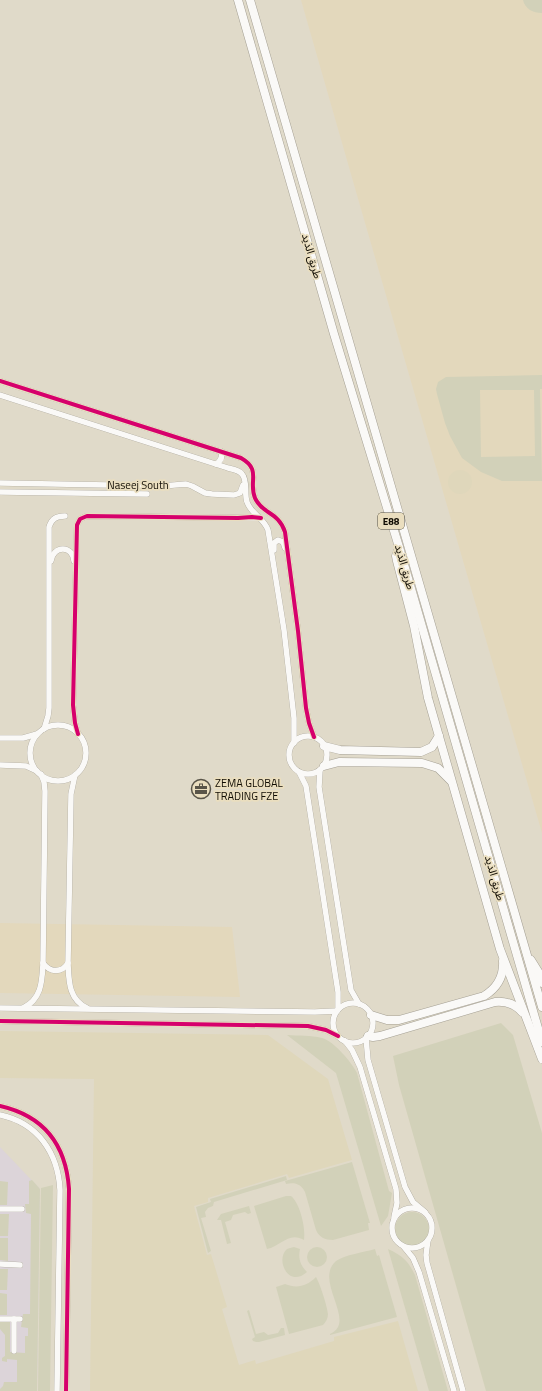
<svg xmlns="http://www.w3.org/2000/svg" width="542" height="1391" font-family="'Titillium Web','Noto Sans Arabic',sans-serif">
<style>
.built{fill:#e3d8bc}
.education{fill:#dcd4d9}
.green{fill:#d2d1b9;fill-rule:evenodd}
.sand{fill:#dfd7bb}
.lines{fill:none;stroke-linecap:round;stroke-linejoin:round}
.minor-casing{stroke:#a5a094;stroke-width:6}
.highway-casing{stroke:#a5a094;stroke-width:9}
.minor{stroke:#faf9f7;stroke-width:5.5}
.highway{stroke:#faf9f7;stroke-width:8}
.cycleway-casing{stroke:#eadebf;stroke-width:6}
.cycleway{stroke:#d6006c;stroke-width:4}
.labels{text-anchor:middle;dominant-baseline:central;stroke-width:3.5;stroke-linejoin:round;paint-order:stroke}
.shield{fill:#eadebf;stroke:#514b3b;stroke-width:1}
.shield-label{font-size:10px;font-weight:bold;fill:#100c03}
.street-label{font-size:11px;fill:#100c03;stroke:#eadebf}
.poi-label{font-size:11px;fill:#100c03;stroke:#eadebf;text-anchor:start}
</style>
<rect width="100%" height="100%" fill="#e0dac9"/>
<g class="built">
<path d="M301 0H542V833L361 209Z"/>
<path d="M0 923 232 927 240 997 0 993Z"/>
</g>
<path class="education" d="M0 1147 40 1189 37 1391H0Z"/>
<g class="green">
<path d="M523 0H542V13C533 13 525 9 523 0Z"/>
<path d="M542 375V389H540L542 481H502L481 472 462 458 450 436 445 423 437 394 436 389 438 382 446 377ZM480 390H534L535 456 481 457Z"/>
<path d="M501 1023 513 1035 542 1133V1391H486L399 1085 393 1056Z"/>
<path d="M287 1035C298 1036 311 1035 322 1038 334 1041 352 1063 357 1073L389 1191 392 1193 388 1216 381 1226 336 1073Z"/>
<path d="M352 1162 370 1223H368L369 1230 333 1240C325 1240 319 1237 316 1230L305 1192C301 1184 295 1182 286 1184L285 1181Z"/>
<path d="M286 1176 287 1180 214 1202 213 1206 208 1208 205 1212 206 1217 201 1218 211 1251 208 1253 196 1207 211 1202 210 1199Z"/>
<path d="M32 1180 40 1189 37 1391H0V1389L3 1386 4 1382H17V1360L7 1359V1362L2 1361V1358L5 1356V1335L0 1329V1322H10V1352L25 1353V1336H28V1328L21 1327 23 1314H30L31 1214 26 1213 25 1204H29V1181Z"/>
<path d="M0 1181 8 1182 7 1205H0Z"/>
<path d="M53 1185 50 1391H38L41 1188Z"/>
<path d="M286 1196H291C300 1203 306 1229 304 1240 289 1231 281 1246 267 1249L254 1206Z"/>
<path d="M249 1206 251 1213 248 1214 245 1212 233 1215 231 1220 225 1222 231 1243 227 1244 221 1220H217L221 1214Z"/>
<circle cx="412" cy="1229" r="17"/>
<path d="M0 1214H9L8 1236H0Z"/>
<path d="M0 1238H8V1261L0 1260Z"/>
<path d="M294 1247 300 1249C298 1258 300 1265 307 1272 288 1289 275 1259 287 1249 289 1248 291 1248 294 1247Z"/>
<circle cx="317" cy="1257" r="10"/>
<path d="M375 1249 377 1256 379 1255 397 1317 330 1335V1334C358 1322 313 1281 336 1261 344 1255 365 1252 375 1249Z"/>
<path d="M388 1249C403 1256 408 1261 415 1275L448 1391H429Z"/>
<path d="M0 1269H8L7 1290H0Z"/>
<path d="M316 1277C320 1284 327 1305 328 1314 328 1318 326 1322 323 1325L289 1334 276 1287 285 1284C297 1289 307 1286 316 1277Z"/>
<path d="M0 1293 7 1294V1315H0Z"/>
<path d="M249 1310 256 1334 264 1332 268 1335 278 1333 281 1328H284L285 1335 259 1342H256L253 1341 252 1339 255 1337 247 1311Z"/>
</g>
<g class="sand">
<circle cx="460" cy="482" r="12"/>
<path d="M0 1031 268 1035 328 1079 352 1160 289 1178 287 1174 208 1198V1202L194 1206 207 1255 211 1254 227 1307 222 1309 239 1365 255 1360 256 1364 334 1341V1337L398 1321 418 1391H90L94 1079 0 1078Z"/>
</g>
<g class="lines">
<defs>
<g id="minor">
<path d="M0 381 241 458C262 470 248 481 255 498 262 514 279 512 285 532L298 631 306 708 309 723 314 737"/>
<path d="M0 395 228 468C232 469 239 470 242 474 248 481 244 494 247 502 251 514 264 518 268 530L284 630 294 718V743"/>
<path d="M216 464C221 461 223 457 221 451"/>
<path d="M0 483 163 486 186 484 192 486 205 493 212 494 234 495 240 493 243 485"/>
<path d="M0 492 147 494"/>
<path d="M274 550V543L278 540 283 542 285 548"/>
<path d="M51 561C53 545 73 545 74 561"/>
<circle cx="58" cy="753" r="28"/>
<path d="M44 729 48 716 49 708V527C52 518 57 516 65 516"/>
<path d="M78 734 75 723 73 705 77 525 80 519 87 516 258 518"/>
<circle cx="308" cy="755" r="19"/>
<path d="M0 738H23L37 734"/>
<path d="M0 765 26 766 37 771"/>
<path d="M320 770 319 787 351 990 359 1004"/>
<path d="M299 772 306 786 338 992V1009"/>
<path d="M75 775 71 794 68 963C69 980 68 999 87 1008"/>
<path d="M43 963C50 973 62 973 68 963"/>
<circle cx="353" cy="1023" r="20"/>
<path d="M0 1008 315 1012 337 1011"/>
<path d="M23 1008C42 999 42 981 43 963L45 791 44 782 41 774"/>
<path d="M0 1021 308 1026 326 1030 338 1036"/>
<path d="M366 1038 368 1060 405 1187 413 1202 425 1212"/>
<path d="M345 1041 352 1050 360 1067 396 1189 397 1203 394 1217"/>
<path d="M0 1106C44 1116 66 1145 69 1189L66 1391"/>
<path d="M0 1115C38 1123 58 1153 60 1190L57 1391"/>
<circle cx="412" cy="1228" r="20"/>
<path d="M0 1209H22"/>
<path d="M428 1240 426 1255 427 1263 463 1391"/>
<path d="M404 1247 413 1258 419 1272 454 1391"/>
<path d="M0 1264 20 1265"/>
<path d="M0 1319H20"/>
<path d="M14 1351V1319"/>
</g>
<g id="highway">
<path d="M238 0 334 334 399 547 542 1042"/>
<path d="M250 0 542 1007"/>
<path d="M399 548 396 556 397 561 414 626 428 698 500 949 542 1059"/>
<path d="M324 746 340 750 421 752 432 747 439 736"/>
<path d="M324 766 339 762 422 763 438 768 451 781"/>
<path d="M531 960 539 973 542 983"/>
<path d="M371 1015 387 1020H399L484 996C497 988 504 977 503 961"/>
<path d="M368 1036 373 1037 380 1036 495 1002C506 1001 515 1004 522 1012"/>
</g>
</defs>
<use href="#minor" class="minor-casing"/>
<use href="#highway" class="highway-casing"/>
<use href="#minor" class="minor"/>
<use href="#highway" class="highway"/>
<defs>
<g id="cycleway">
<path d="M0 381 241 458C262 470 248 481 255 498 262 514 279 512 285 532L298 631 306 708 309 723 314 737"/>
<path d="M78 734 75 723 73 705 77 525 80 519 87 516 238 518 252 517 261 518"/>
<path d="M0 1021 308 1026 326 1030 338 1036"/>
<path d="M0 1106C44 1116 66 1145 69 1189L66 1391"/>
</g>
</defs>
<use href="#cycleway" class="cycleway-casing"/>
<use href="#cycleway" class="cycleway"/>
</g>
<defs>
<symbol id="office-ring" viewBox="-11 -11 22 22"><circle r="9.5" fill="#eadebf" stroke="#595448" stroke-width="1.5"/><path d="M-6-3h4V-5.5h4V-3h4V5H-6ZM-1-4.5V-3h2v-1.5ZM-6 0V1H6V0Z" fill="#595448"/></symbol>
</defs>
<g fill-rule="evenodd">
<use href="#office-ring" x="190" y="778" width="22" height="22"/>
</g>
<g class="labels">
<rect class="shield" x="378" y="513" width="26" height="16" rx="3"/>
<g class="shield-label">
<text x="391" y="521">E88</text>
</g>
<g class="street-label">
<text transform="translate(312 256) rotate(74)">طريق الذيد</text>
<text x="138" y="485">Naseej South</text>
<text transform="translate(405 567) rotate(74)">طريق الذيد</text>
<text transform="translate(495 878) rotate(74)">طريق الذيد</text>
</g>
<g class="poi-label">
<text x="215" y="783">ZEMA GLOBAL<tspan x="215" dy="13">TRADING FZE</tspan></text>
</g>
</g>
</svg>
